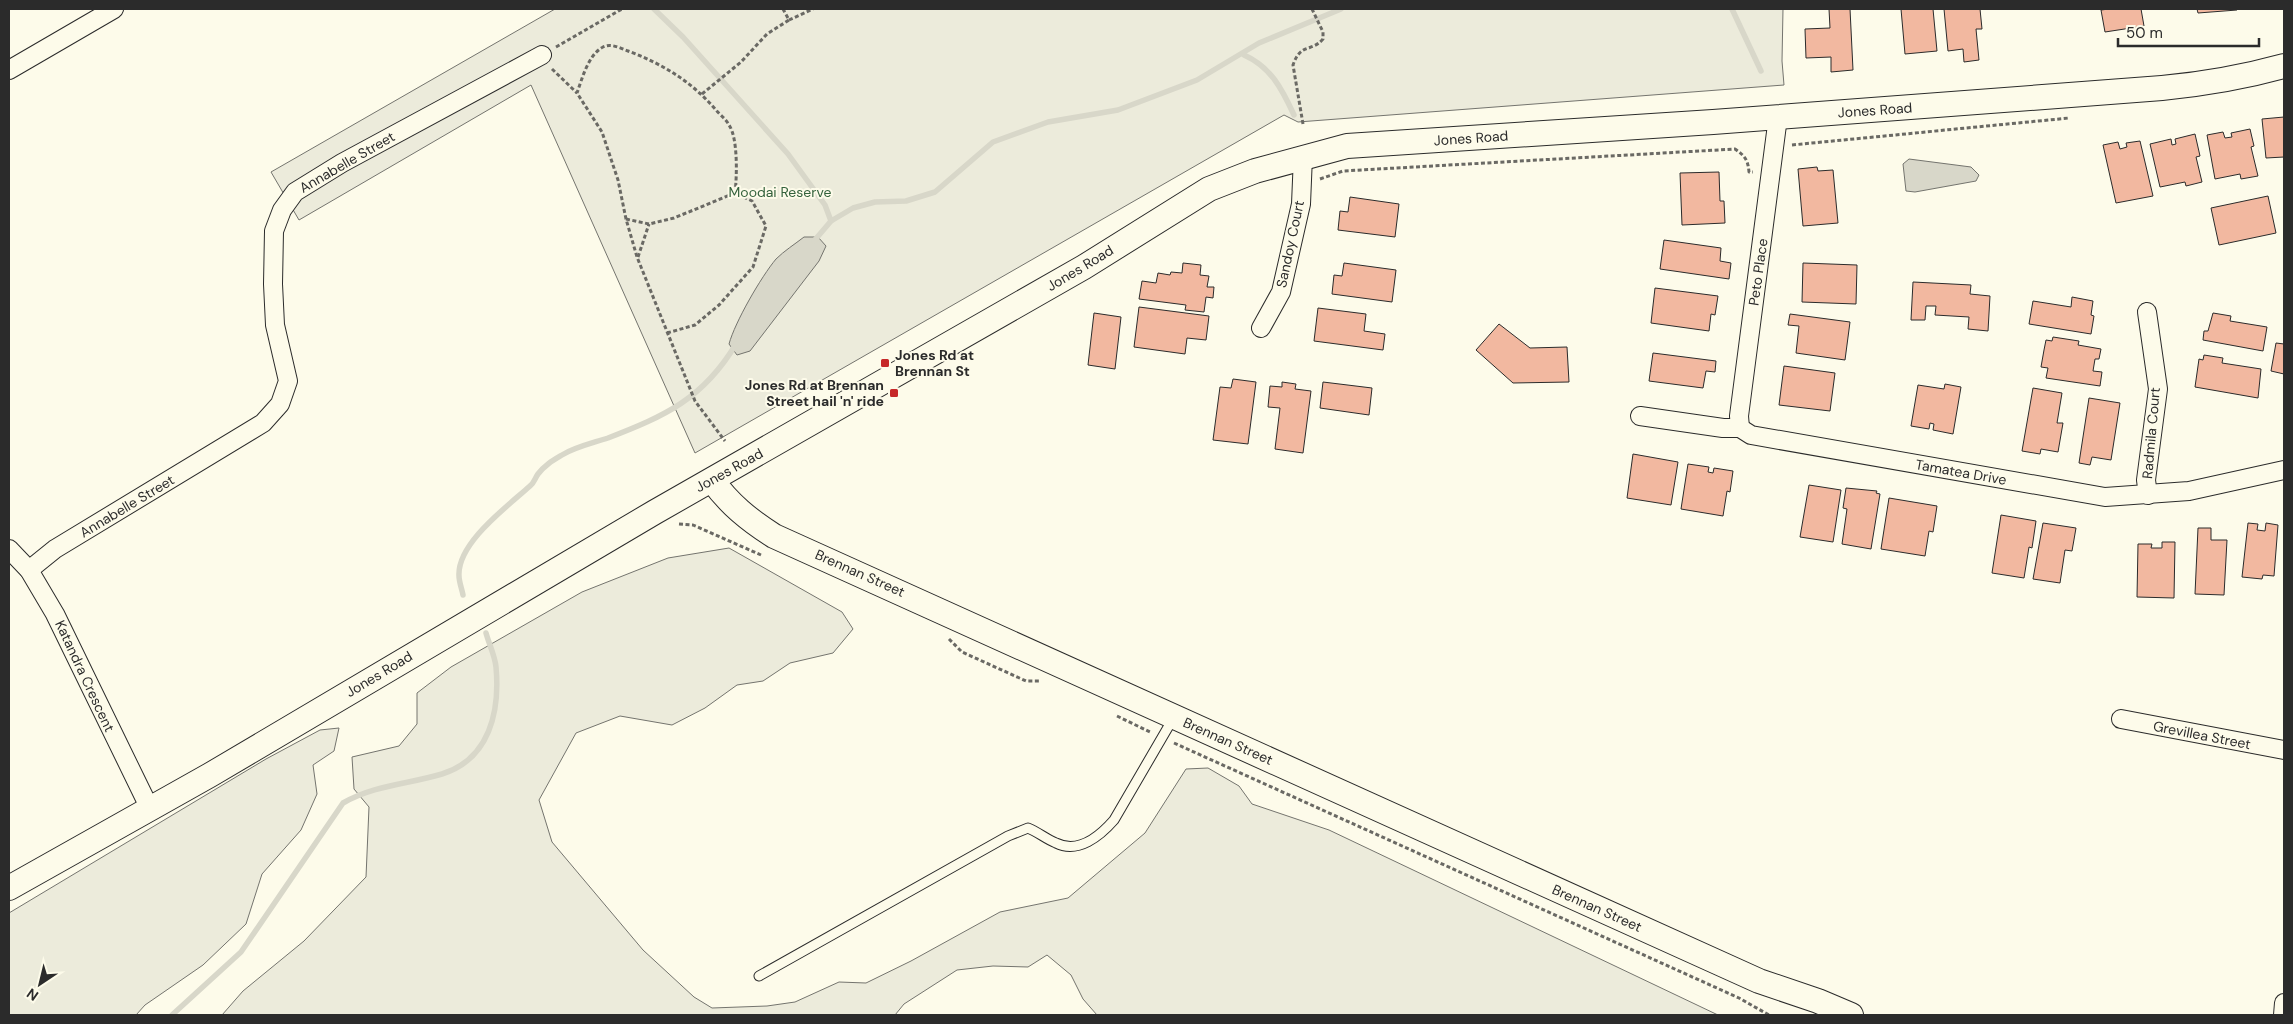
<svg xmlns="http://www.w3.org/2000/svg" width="2293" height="1024" font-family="'DM Sans',sans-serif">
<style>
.green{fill:#ecebdb;stroke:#74746e}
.water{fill:#d8d7c9;stroke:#74746e}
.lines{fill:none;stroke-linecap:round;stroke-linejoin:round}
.stream{stroke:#d8d7c9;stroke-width:5.5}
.building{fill:#f2b8a0;stroke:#2b2b2b}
.lane-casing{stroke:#2b2b2b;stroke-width:11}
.street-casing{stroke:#2b2b2b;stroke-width:20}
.secondary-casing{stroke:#2b2b2b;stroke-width:26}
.path{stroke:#6a6964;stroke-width:3;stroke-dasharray:4 2.5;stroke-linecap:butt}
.lane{stroke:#fdfbea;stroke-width:9}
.street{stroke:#fdfbea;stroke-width:18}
.secondary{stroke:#fdfbea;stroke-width:24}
.poi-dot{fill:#c62828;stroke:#fdfbea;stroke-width:2}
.labels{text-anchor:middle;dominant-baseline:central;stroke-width:4;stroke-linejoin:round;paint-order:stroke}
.street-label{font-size:14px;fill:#2b2b2b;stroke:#fdfbea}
.park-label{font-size:14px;fill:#34623c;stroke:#fdfbea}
.poi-label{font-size:14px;font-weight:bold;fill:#2b2b2b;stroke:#fdfbea;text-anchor:start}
</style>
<rect width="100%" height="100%" fill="#fdfbea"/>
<g class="green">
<path d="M555 9H1783L1782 61 1784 85 1298 122 1284 115 695 453 531 85 299 220 271 172Z"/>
<path d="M729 548 842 612 853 629 833 653 790 663 763 681 737 685 705 708 672 725 620 716 576 733 539 800 552 842 643 950 694 997 712 1008 767 1006 795 1002 839 982 866 983 911 961 1000 912 1068 898 1145 833 1186 769 1208 768 1239 786 1252 804 1329 830 1718 1015H1097L1083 999 1071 975 1047 955 1028 967 993 966 957 970 904 1004 895 1015H222L243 991 304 941 366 877 369 807 354 789 352 757 399 746 417 724V693L451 667 582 592 668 558Z"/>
<path d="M339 728 334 751 313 765 317 794 301 830 262 874 246 924 203 965 145 1005 136 1015H9V913L266 759 320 730Z"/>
</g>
<g class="water">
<path d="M1909 159 1971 167 1979 175 1976 181 1915 192 1906 191 1903 164Z"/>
<path d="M804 237H818L826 246 819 261 750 351 737 355 729 344C735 322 761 277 776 259 784 251 795 244 804 237Z"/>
</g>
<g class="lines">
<g class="stream">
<path d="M654 9 683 37 788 154 825 205 831 221"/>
<path d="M1732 9 1761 71"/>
<path d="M1244 55C1271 67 1282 89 1294 115"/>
<path d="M814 241 831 221 853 208 875 202 906 201 935 192 993 142 1048 122 1118 110 1197 80 1259 43 1341 9"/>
<path d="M463 595C462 589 459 582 459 576 457 543 508 506 530 486 534 483 535 478 538 474 545 465 552 461 562 455 575 447 593 443 608 438 665 416 703 399 736 344"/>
<path d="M172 1015 241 952 343 803C374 785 409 784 442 774 490 759 500 711 496 667 495 656 489 644 486 633"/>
</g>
</g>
<g class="building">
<path d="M1829 9H1850L1853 70 1831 72V57L1806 58 1805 29 1830 28Z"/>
<path d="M1901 9H1933L1937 51 1905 54Z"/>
<path d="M1944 9H1980L1982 29H1976L1979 60 1964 62 1963 49 1948 51Z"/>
<path d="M2109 9H2141L2144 26 2105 32 2101 10Z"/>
<path d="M2197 9H2237V10L2198 13Z"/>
<path d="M2284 117V157L2266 158 2262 119Z"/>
<path d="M2250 129 2254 146 2251 147 2258 176 2241 179 2240 174 2215 179 2207 135 2223 132 2225 138 2232 137 2231 133Z"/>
<path d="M2195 134 2200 156 2196 157 2202 182 2186 186 2185 182 2160 187 2150 144 2171 139 2172 145 2176 144 2175 139Z"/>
<path d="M2140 141 2153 196 2116 203 2103 145 2118 142 2120 149 2127 147 2126 143Z"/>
<path d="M1817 167 1818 171 1833 170 1838 223 1803 226 1798 169Z"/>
<path d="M1719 172 1720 201H1724L1725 223 1682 225 1680 173Z"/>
<path d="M2268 196 2276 233 2219 245 2211 208Z"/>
<path d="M1350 197 1399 204 1395 237 1338 230 1340 211 1348 212Z"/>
<path d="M1664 240 1721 248 1720 261 1731 263 1729 279 1660 269Z"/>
<path d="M1183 263 1201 265 1200 275 1209 276 1207 287H1214L1213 298 1206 297 1204 312 1185 310 1186 305 1139 299 1142 281 1156 283 1158 273 1170 275 1171 272 1182 273Z"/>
<path d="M1344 263 1396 270 1392 302 1332 294 1334 275 1342 276Z"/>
<path d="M1803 263 1857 265 1856 304 1802 302Z"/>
<path d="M1913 282 1971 285 1970 294 1990 296 1988 331 1968 329 1969 317 1935 315 1936 306H1926L1925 320H1911Z"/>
<path d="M1655 288 1718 296 1715 315 1711 314 1709 331 1651 323Z"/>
<path d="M2072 297 2093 301 2091 315 2094 316 2091 334 2029 324 2033 301 2071 307Z"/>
<path d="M1139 307 1209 316 1206 340 1187 338 1185 354 1134 347Z"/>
<path d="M1318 308 1366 314 1364 331 1385 334 1383 350 1314 341Z"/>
<path d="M1094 313 1121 317 1115 369 1088 365Z"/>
<path d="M2213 313 2231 316 2230 321 2267 327 2263 351 2203 340 2204 331H2208Z"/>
<path d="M1790 314 1850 322 1845 360 1796 353 1799 326 1788 325Z"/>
<path d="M1499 324 1530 348 1567 347 1569 382 1513 383 1476 350Z"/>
<path d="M2053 337 2079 341 2078 345 2101 349 2099 359H2095L2093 371 2102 372 2100 386 2046 378 2048 368 2041 367 2044 350 2046 340 2052 341Z"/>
<path d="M2276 343 2284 344V374L2271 371Z"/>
<path d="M1653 353 1716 361 1715 372 1706 371 1703 388 1649 381Z"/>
<path d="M2204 355 2223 358 2222 363 2261 369 2258 398 2195 387 2199 359 2203 360Z"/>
<path d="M1784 366 1835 373 1830 411 1779 405Z"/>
<path d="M1233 379 1256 382 1248 444 1213 440 1220 387 1231 388Z"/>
<path d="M1282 382 1296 384 1295 389 1311 391 1303 453 1275 449 1280 408 1268 407 1270 386 1282 387Z"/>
<path d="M1323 382 1372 388 1369 415 1320 408Z"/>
<path d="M1945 384 1961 387 1953 434 1933 430 1934 424 1930 423 1929 429 1911 426 1918 385 1944 389Z"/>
<path d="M2033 388 2062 393 2057 423H2063L2058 452 2041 449 2040 454 2022 451Z"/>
<path d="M2089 398 2120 403 2111 460 2092 457 2090 465 2079 463Z"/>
<path d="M1633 454 1678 462 1671 505 1627 498Z"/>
<path d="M1688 464 1709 467 1708 472 1713 473 1714 468 1733 471 1730 492 1727 491 1723 516 1681 509Z"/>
<path d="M1809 485 1841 490 1833 542 1800 537Z"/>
<path d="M1846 488 1877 491 1876 493 1880 494 1871 549 1842 544 1847 509 1843 508Z"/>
<path d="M1889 498 1937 506 1933 532 1929 531 1925 556 1881 549Z"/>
<path d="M2001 515 2036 521 2032 548 2029 547 2024 578 1992 573Z"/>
<path d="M2043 523 2076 528 2072 551 2065 550 2060 583 2033 579Z"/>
<path d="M2248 523 2258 524 2257 530 2265 531 2266 523 2278 525 2274 576 2263 575 2262 579 2242 577Z"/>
<path d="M2198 528H2211V540H2227L2224 595 2195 594Z"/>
<path d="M2162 542H2175L2174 598 2137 597 2138 544H2152L2151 548H2162Z"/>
</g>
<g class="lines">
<defs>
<path id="lane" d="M759 976 1008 836 1028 828C1038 832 1046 839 1056 843 1078 854 1100 836 1114 820L1174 717"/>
<g id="street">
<path d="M9 70 114 9"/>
<path d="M2147 312 2158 389 2146 480 2148 495"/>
<path d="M1261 328 1281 292 1301 204 1303 156"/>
<path d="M1640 416 1723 428H1740L1751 435 2105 497 2189 491 2284 470"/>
<path d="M1740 428 1739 416 1778 117"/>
<path d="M9 549 29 570 55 614 150 809"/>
<path d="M29 570 55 549 263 423 280 404 288 381 275 325 273 284 274 231 282 210 295 192 342 163 542 55"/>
<path d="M2121 719 2284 750"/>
<path d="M2283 1015 2284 1003"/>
</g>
<g id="secondary">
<path d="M712 480C729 504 749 520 774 536L1759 981 1818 1001 1851 1015"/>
<path d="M9 888 210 775 655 512 1084 267 1209 189 1255 171 1347 146 1713 122 2162 88C2204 84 2244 77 2284 66"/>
</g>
</defs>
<use href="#lane" class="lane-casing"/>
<use href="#street" class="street-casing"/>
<use href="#secondary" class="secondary-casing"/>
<g class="path">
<path d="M789 20 813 9"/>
<path d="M556 47 622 9"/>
<path d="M552 69 577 93"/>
<path d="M702 94 741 62 767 34 789 20 783 9"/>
<path d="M1303 124 1293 65C1301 42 1311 53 1323 39V32L1312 9"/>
<path d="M1792 145 2069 118"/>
<path d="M1320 179 1343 171 1735 149C1745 156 1748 160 1749 172H1753"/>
<path d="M626 219 649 224 674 218 735 193"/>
<path d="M638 257 649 224"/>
<path d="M667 333 695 325 719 305 753 267 766 226 752 201 735 193C737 176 738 138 729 125 726 119 720 115 716 110 692 82 663 64 628 51 620 48 611 43 603 47 588 55 582 79 577 93L602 132 618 180 626 219 637 257 695 401 725 441"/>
<path d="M679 524 693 525 761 555"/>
<path d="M949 639 962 652 1026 681H1041"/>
<path d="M1117 716 1150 732"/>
<path d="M1174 743 1739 998 1769 1015"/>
</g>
<use href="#lane" class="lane"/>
<use href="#street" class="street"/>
<use href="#secondary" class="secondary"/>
</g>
<g class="poi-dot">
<rect x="880" y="358" width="10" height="10" rx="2.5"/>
<rect x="889" y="388" width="10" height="10" rx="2.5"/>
</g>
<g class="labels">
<g class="street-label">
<text transform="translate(1875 110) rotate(-4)">Jones Road</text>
<text transform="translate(1471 138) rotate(-4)">Jones Road</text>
<text transform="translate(347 162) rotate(-30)">Annabelle Street</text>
<text transform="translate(1290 244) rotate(-78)">Sandoy Court</text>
<text transform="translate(1080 268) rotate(-31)">Jones Road</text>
<text transform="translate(1758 272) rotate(-82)">Peto Place</text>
<text transform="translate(2151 433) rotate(-85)">Radmila Court</text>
<text transform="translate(729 470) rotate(-29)">Jones Road</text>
<text transform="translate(1961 472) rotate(10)">Tamatea Drive</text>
<text transform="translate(127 506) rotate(-31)">Annabelle Street</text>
<text transform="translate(860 573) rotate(24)">Brennan Street</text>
<text transform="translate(379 674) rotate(-31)">Jones Road</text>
<text transform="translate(85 676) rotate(65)">Katandra Crescent</text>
<text transform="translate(2202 735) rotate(11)">Grevillea Street</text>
<text transform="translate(1228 741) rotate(24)">Brennan Street</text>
<text transform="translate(1597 908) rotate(24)">Brennan Street</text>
</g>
<g class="park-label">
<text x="780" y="192">Moodai Reserve</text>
</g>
<g class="poi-label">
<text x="895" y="355">Jones Rd at<tspan x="895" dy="16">Brennan St</tspan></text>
<text x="884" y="385" text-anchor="end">Jones Rd at Brennan<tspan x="884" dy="16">Street hail 'n' ride</tspan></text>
</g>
</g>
<rect width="2293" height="1024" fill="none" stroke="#2b2b2b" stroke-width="20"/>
<g transform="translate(40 984) rotate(215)" stroke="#fdfbea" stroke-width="4" paint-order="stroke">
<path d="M0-4L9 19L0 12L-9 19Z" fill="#2b2b2b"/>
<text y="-8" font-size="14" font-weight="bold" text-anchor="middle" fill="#2b2b2b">N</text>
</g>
<path d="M2118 38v8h141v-8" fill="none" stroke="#2b2b2b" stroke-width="2.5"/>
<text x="2126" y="38" font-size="15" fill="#2b2b2b" stroke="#fdfbea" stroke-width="4" paint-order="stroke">50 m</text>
</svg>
